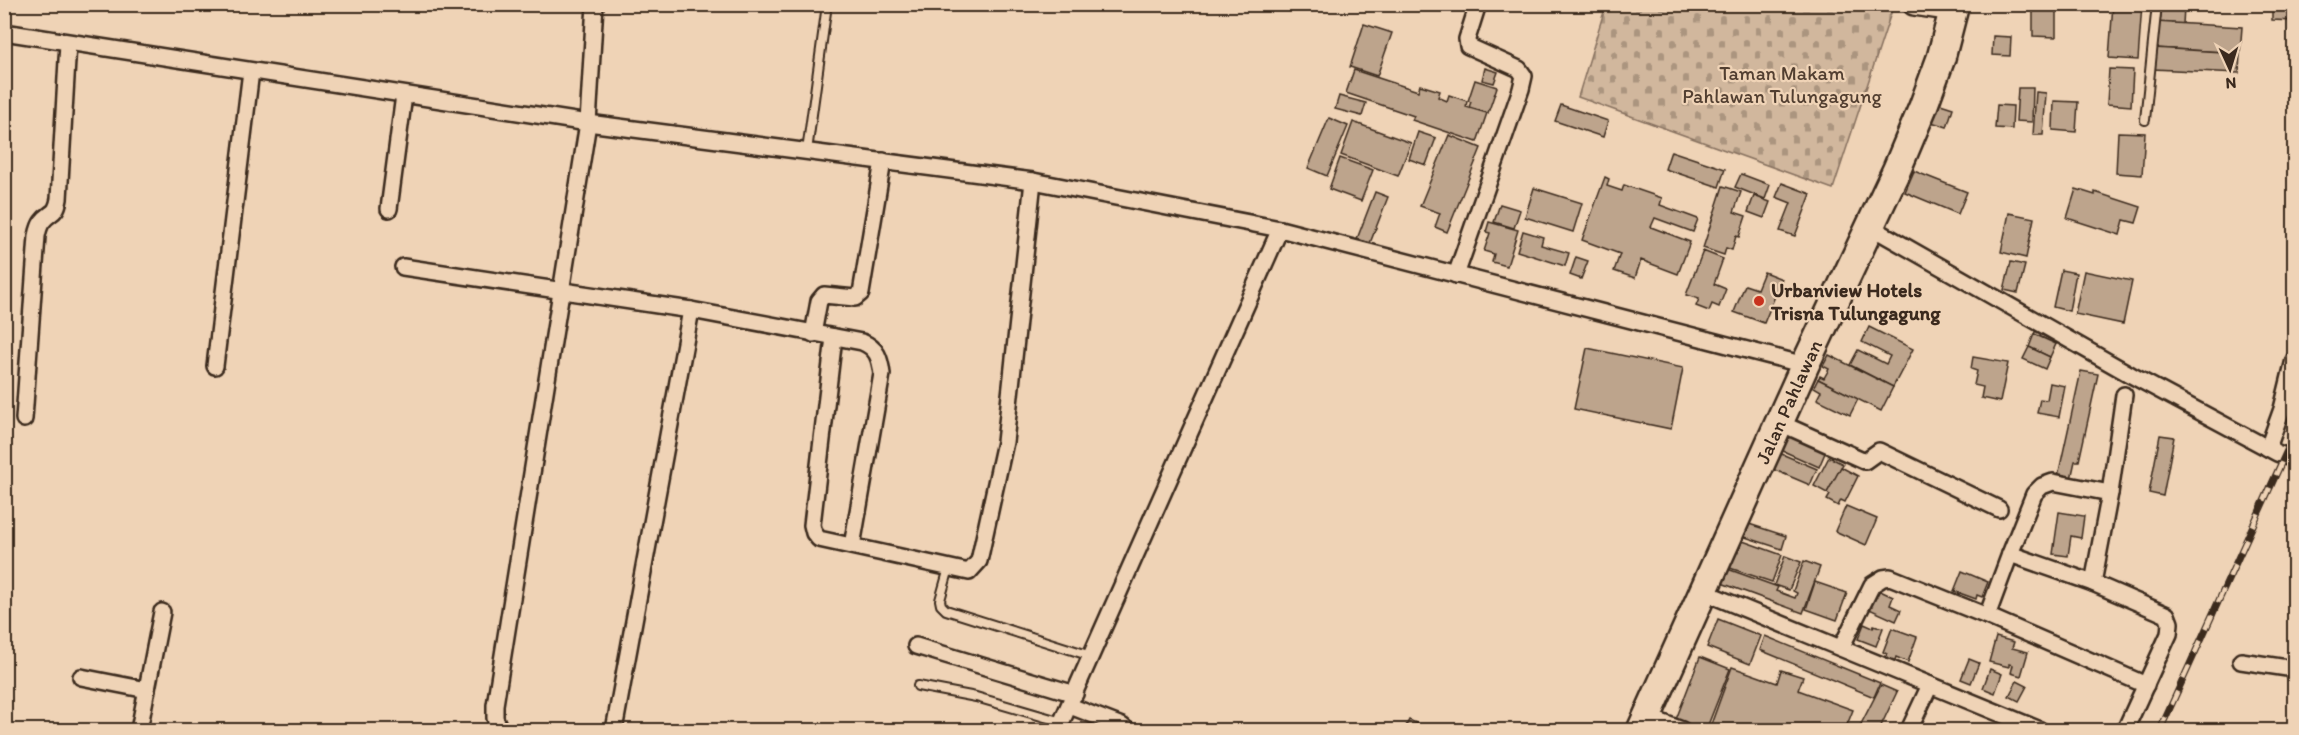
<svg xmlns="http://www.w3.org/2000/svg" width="2299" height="735" font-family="Itim,sans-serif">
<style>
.cemetery{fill:url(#cemetery-stones);stroke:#86705e;stroke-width:1.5}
.building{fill:#bda48c;stroke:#3b2a1e;stroke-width:1.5}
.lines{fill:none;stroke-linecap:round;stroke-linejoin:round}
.lane-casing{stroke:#3b2a1e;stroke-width:12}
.street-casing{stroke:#3b2a1e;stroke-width:20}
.secondary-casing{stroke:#3b2a1e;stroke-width:26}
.highway-casing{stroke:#3b2a1e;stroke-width:32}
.lane{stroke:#efd3b6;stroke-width:8}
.street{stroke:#efd3b6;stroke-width:15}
.secondary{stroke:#efd3b6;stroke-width:21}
.highway{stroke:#efd3b6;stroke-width:27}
.rail-casing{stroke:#3b2a1e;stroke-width:7}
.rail{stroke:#efd3b6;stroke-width:4.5;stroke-dasharray:14;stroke-linecap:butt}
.poi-dot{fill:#c8321e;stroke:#efd3b6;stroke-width:2}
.labels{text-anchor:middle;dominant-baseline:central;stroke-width:4.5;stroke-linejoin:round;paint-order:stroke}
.park-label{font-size:20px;fill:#523f31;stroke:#efd3b6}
.poi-label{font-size:20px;font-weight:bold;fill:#3b2a1e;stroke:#efd3b6;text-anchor:start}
.street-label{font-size:20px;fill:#3b2a1e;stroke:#efd3b6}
</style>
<defs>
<pattern id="cemetery-stones" width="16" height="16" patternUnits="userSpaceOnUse" patternTransform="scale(1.5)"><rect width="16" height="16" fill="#d1b79d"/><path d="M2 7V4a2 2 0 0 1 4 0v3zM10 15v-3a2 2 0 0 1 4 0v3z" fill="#ab957f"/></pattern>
</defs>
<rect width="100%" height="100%" fill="#efd3b6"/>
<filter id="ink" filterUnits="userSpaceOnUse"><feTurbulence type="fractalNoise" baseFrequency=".0167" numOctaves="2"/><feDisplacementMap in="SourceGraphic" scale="12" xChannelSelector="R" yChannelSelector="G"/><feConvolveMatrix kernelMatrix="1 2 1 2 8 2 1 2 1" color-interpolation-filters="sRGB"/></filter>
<g filter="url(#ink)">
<path class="cemetery" d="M1860 5 1892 10 1833 189 1578 97 1606 5Z"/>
<g class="building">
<path d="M2033 4H2056V37L2033 36Z"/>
<path d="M2113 4H2142L2138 60 2109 58Z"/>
<path d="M2272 4 2294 5V21L2272 20Z"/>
<path d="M2162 5 2184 7 2183 24 2160 23Z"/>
<path d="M2156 22 2242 27 2240 53 2154 48Z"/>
<path d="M1364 24 1392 33 1377 76 1350 67Z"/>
<path d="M1993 36 2011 37 2010 56 1992 55Z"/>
<path d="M2154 48 2240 53 2239 73 2153 69Z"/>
<path d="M1485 68 1498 72 1494 83 1482 80Z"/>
<path d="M2109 69 2133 70 2131 106 2107 104Z"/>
<path d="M1354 70 1418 91 1420 85 1440 91 1438 97 1447 101 1449 95 1467 101 1466 107 1487 113 1477 142 1412 120 1414 116 1346 93Z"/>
<path d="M1475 80 1497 87 1488 113 1469 107 1471 102 1468 101Z"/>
<path d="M2018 88H2033L2032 122 2016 121Z"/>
<path d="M2036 92 2046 93 2043 135H2033Z"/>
<path d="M1339 96 1366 103 1362 116 1335 109Z"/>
<path d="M1931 101 1953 108 1947 127 1925 120Z"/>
<path d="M2054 101 2078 102 2076 132 2053 130Z"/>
<path d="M1561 105 1608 121 1603 137 1555 121Z"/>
<path d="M1997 105 2013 106 2012 129 1995 128Z"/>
<path d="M1329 118 1348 126 1327 176 1308 168Z"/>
<path d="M1353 122 1411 143 1398 176 1341 155Z"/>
<path d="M1418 132 1436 138 1426 165 1409 159Z"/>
<path d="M2118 132 2145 133 2142 175 2116 173Z"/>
<path d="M1449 135 1481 148 1447 232 1435 227 1440 213 1420 206Z"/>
<path d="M1671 151 1725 169 1719 187 1665 169Z"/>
<path d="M1340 158 1373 170 1361 201 1329 189Z"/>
<path d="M1914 171 1967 192 1958 214 1905 192Z"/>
<path d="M1741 174 1770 185 1765 199 1735 187Z"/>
<path d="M1605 177 1609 179 1607 186 1622 191 1624 185 1662 198 1660 205 1698 219 1693 232 1655 218 1651 227 1690 242 1678 274 1641 260 1635 278 1614 271 1620 254 1582 240Z"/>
<path d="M1782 183 1811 194 1795 236 1780 231 1791 203 1776 197Z"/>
<path d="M1723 186 1741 192 1734 212 1746 216 1739 237 1736 236 1732 250 1726 248 1724 255 1703 248Z"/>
<path d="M1534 188 1582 203 1573 232 1525 217Z"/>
<path d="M2076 189 2095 195V192L2141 207 2136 223 2124 220 2120 235 2067 218Z"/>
<path d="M1375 192 1388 197 1370 243 1357 239Z"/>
<path d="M1754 196 1770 202 1764 218 1748 212Z"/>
<path d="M1500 204 1520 210 1514 228 1494 222Z"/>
<path d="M2009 213 2034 218 2026 258 2001 252Z"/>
<path d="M1489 222 1518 230 1507 266 1492 262 1494 254 1484 251 1490 233 1486 232Z"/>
<path d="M1523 231 1543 237 1541 245 1569 253 1565 266 1517 251Z"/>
<path d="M1703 251 1723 259 1714 284 1726 289 1719 307 1712 304 1709 311 1696 306 1699 299 1686 295Z"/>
<path d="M1576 257 1588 261 1581 279 1570 275Z"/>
<path d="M2011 262 2025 265 2018 293 2004 290Z"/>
<path d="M2061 270 2076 273 2069 311 2053 307Z"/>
<path d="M2084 271 2132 281 2123 324 2075 314Z"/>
<path d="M1764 272 1782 279 1764 323 1734 312 1745 285 1757 289Z"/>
<path d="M2039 325 2060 335 2056 344 2034 334Z"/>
<path d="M1869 327 1913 349 1893 387 1850 365 1858 350 1886 364 1890 356 1862 342Z"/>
<path d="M2034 334 2056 344 2050 357 2029 347Z"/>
<path d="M2029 347 2050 357 2045 369 2023 359Z"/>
<path d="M1587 348 1683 368 1671 429 1574 409Z"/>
<path d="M1829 355 1893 387 1881 411 1818 379 1820 376 1824 378 1829 369 1823 366Z"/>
<path d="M1973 357 2008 363 2000 402 1981 398 1983 387 1974 385 1977 371 1971 369Z"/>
<path d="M2081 371 2098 374 2079 461H2075L2071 479 2058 476Z"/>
<path d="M1818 379 1858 399 1850 415 1817 399 1821 391 1814 387Z"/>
<path d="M2050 383 2065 386 2059 417 2037 413 2040 399 2047 400Z"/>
<path d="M1790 429 1828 446 1819 467 1781 450Z"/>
<path d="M2160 435 2174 437 2163 496 2149 493Z"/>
<path d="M1777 452 1817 469 1810 485 1770 468Z"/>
<path d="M1829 457 1843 464 1827 493 1814 486Z"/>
<path d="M1841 467 1858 476 1845 502 1841 500 1838 506 1827 500 1830 495 1827 493Z"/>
<path d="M1846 506 1877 519 1866 545 1835 531Z"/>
<path d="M2059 512 2084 516 2081 538 2071 536 2068 556 2053 554Z"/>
<path d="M1749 524 1786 536 1782 549 1745 537Z"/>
<path d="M1740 540 1782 555 1772 582 1730 568Z"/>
<path d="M1785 556 1801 562 1789 590 1774 585Z"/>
<path d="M1804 561 1820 567 1803 613 1716 581 1722 567 1778 587 1776 591 1795 598 1797 593 1793 591Z"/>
<path d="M1962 571 1988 582 1982 597 1977 595 1976 599 1954 591Z"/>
<path d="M1815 582 1847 593 1837 620 1806 609Z"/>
<path d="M1876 589 1893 597 1890 605 1901 610 1896 621 1867 608Z"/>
<path d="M1718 619 1761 636 1750 664 1707 647Z"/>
<path d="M1864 624 1873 628 1874 625 1883 628 1876 646 1858 639Z"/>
<path d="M1892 628 1917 637 1908 662 1896 657 1894 663 1885 659 1887 654 1883 652Z"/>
<path d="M1765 636 1880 683 1874 697 1760 650Z"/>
<path d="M1996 637 2014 642 2012 648 2028 652 2021 676 2011 673 2013 665 2009 664V667L1989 662Z"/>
<path d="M1700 657 1730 669 1706 730H1698L1675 722Z"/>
<path d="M1969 659 1979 663 1971 683 1961 679Z"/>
<path d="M1732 667 1777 683 1781 670 1803 677 1798 690 1853 710 1845 730H1709Z"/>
<path d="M1990 669 2002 674 1995 693 1983 688Z"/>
<path d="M2017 681 2027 686 2019 701 2009 696Z"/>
<path d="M1881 685 1897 692 1879 730H1858Z"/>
<path d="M1409 720 1432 730H1404Z"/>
</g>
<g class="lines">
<defs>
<g id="lane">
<path d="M2145 120 2157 4"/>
<path d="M807 151 826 12"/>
<path d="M949 568 940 600 941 605 946 610 1091 656"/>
<path d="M918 686 976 697 1062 722"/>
</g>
<g id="street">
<path d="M4 32 588 123 1033 181 1280 229 1805 365"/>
<path d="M389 209 404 95"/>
<path d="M1871 227 2131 375 2277 453 2294 459"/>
<path d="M403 267 691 310 862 342C877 348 880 358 882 374L852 546"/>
<path d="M1456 275 1521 89 1524 76 1519 69 1468 46 1467 39 1478 4"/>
<path d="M813 334 819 301 824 295 855 298 861 293 883 161"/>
<path d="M834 337 812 525 814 533 819 539 969 572 979 561 1005 442 1033 181"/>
<path d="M215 366 251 71"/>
<path d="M2124 395 2110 493 2093 583 2167 615 2170 623 2169 634 2125 730"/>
<path d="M24 419 37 236C38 231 39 226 42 222 50 211 56 216 59 199L68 43"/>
<path d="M1780 423 1865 461 1879 451 1999 509"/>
<path d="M2268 448 2282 409 2294 360"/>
<path d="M2010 554 2093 583"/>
<path d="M1704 592 2040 730"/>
<path d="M1987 616 2010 554 2034 494 2042 486 2053 482 2110 493"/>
<path d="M916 646 1075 694"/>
<path d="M1841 648 1872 585 1883 578 1890 577 1987 616 2146 685"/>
<path d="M2241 661 2294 669"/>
<path d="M81 677 147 690"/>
<path d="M1070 706 1122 726 1127 730"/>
<path d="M1648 717 1682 730"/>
<path d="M139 730 162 612"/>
<path d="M500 730 495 718V705L588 123 595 4"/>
<path d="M614 730 691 310"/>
<path d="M1058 730 1280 229"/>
<path d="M1909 730 1930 685"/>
</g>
<path id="secondary" d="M1914 4 1954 10"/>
<g id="highway">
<path id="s1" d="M1641 730 1805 365 1897 169 1923 107 1941 58 1955 4"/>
</g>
</defs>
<use href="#lane" class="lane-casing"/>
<use href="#street" class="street-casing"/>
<use href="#secondary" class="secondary-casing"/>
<use href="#highway" class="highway-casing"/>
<use href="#lane" class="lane"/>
<use href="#street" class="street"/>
<use href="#secondary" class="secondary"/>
<use href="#highway" class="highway"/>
<defs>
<path id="rail" d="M2160 730 2294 435"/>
</defs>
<use href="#rail" class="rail-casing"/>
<use href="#rail" class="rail"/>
</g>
</g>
<circle class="poi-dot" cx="1759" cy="301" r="6"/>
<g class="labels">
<g class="park-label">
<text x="1782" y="73">Taman Makam<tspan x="1782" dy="23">Pahlawan Tulungagung</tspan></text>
</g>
<g class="poi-label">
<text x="1771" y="290">Urbanview Hotels<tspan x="1771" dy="23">Trisna Tulungagung</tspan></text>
</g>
<g class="street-label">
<text stroke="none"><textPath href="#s1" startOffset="360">Jalan Pahlawan</textPath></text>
</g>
</g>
<rect width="2299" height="735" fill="none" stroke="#efd3b6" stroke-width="24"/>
<rect x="12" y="12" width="2275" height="711" fill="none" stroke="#3b2a1e" stroke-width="2" filter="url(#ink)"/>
<g transform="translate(2230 69) rotate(176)" stroke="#efd3b6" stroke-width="4.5" paint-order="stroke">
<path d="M0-4.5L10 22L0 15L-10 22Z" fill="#3b2a1e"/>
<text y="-9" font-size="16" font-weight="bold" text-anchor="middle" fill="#3b2a1e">N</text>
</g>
</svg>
